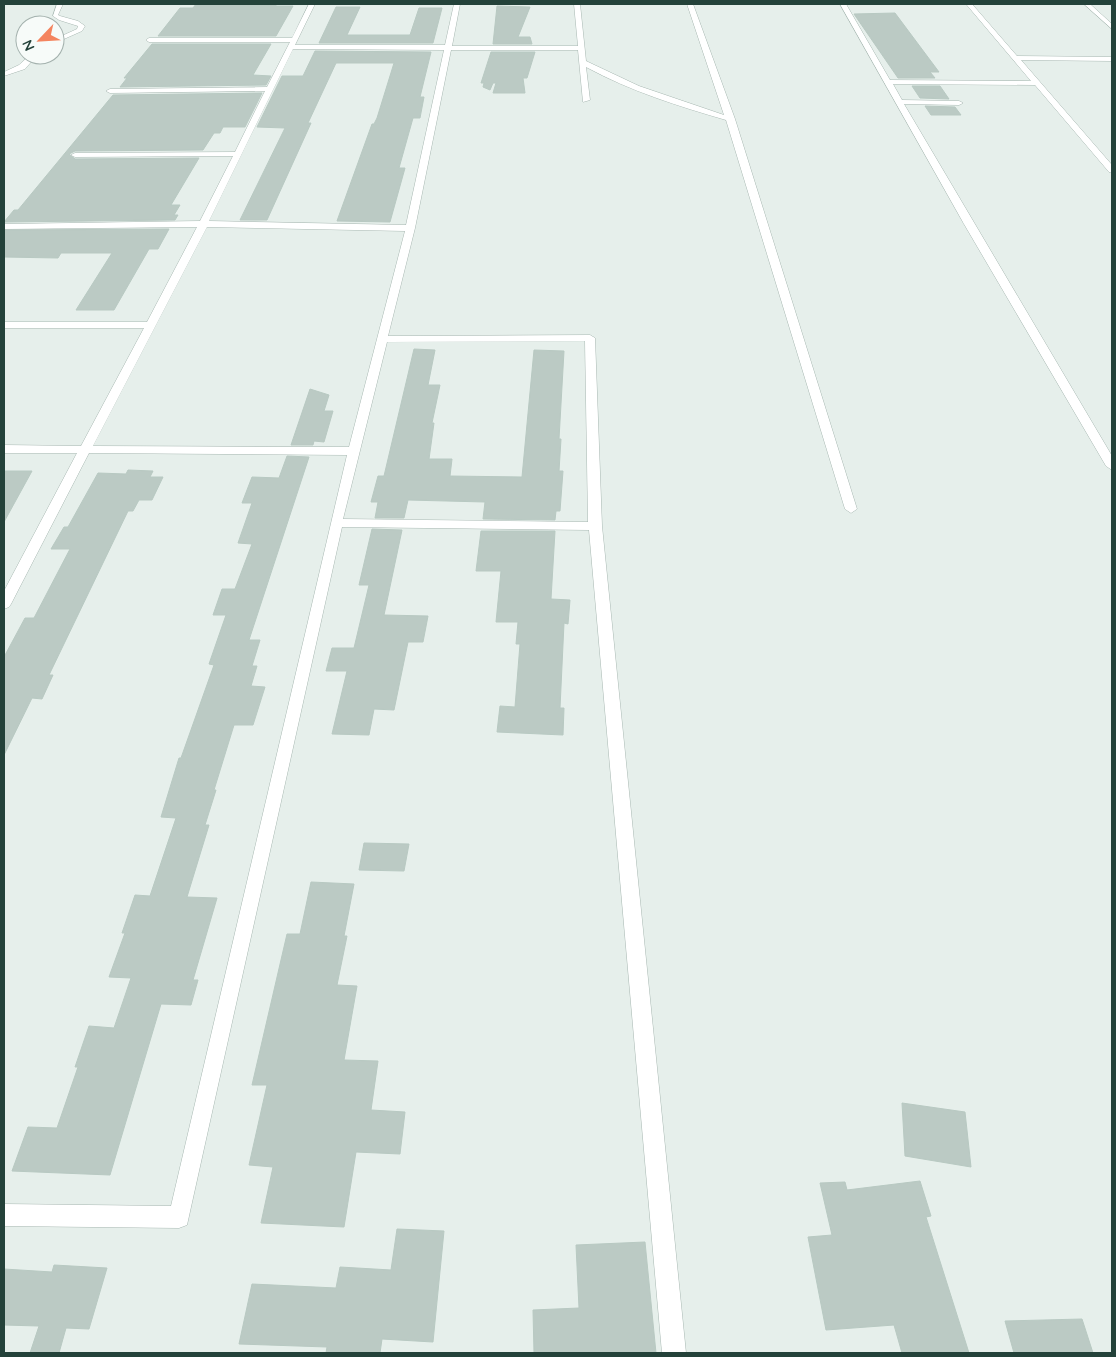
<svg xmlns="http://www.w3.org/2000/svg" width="1116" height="1357" font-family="Quicksand,sans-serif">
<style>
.building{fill:#bbcac4;stroke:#b8c9c2}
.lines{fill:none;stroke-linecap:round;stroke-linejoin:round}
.minor-casing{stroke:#a8b8b2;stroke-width:1}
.minor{fill:#fff;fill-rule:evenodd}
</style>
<rect width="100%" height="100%" fill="#e6efeb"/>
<g class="building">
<path d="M196 4 276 5V6H293L276 36H158L180 8H193Z"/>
<path d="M497 6 530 7 518 37H530L532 44H493Z"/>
<path d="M336 7H360L347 35H410L419 8H442L433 43H319Z"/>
<path d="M895 13 939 72H930L935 78H898L854 14Z"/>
<path d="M152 44H271L253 75 271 76 266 85 120 87 127 78H124Z"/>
<path d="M315 51 431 52 420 97H424L420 118H413L399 168H405L390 222 337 221 372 124H374L377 118 394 63H336L308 123H311L267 220H240L285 128 257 127 282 76H303Z"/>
<path d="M491 52H535L527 78H523L525 93H493L496 83H493L490 90 483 87 484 83H481Z"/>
<path d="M912 86H940L949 99 920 98Z"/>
<path d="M262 93 245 127H223L220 133H214L203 150 75 151 69 154 75 159 199 158 171 205H180L174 215H178L175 220 4 222 14 210H18L113 95Z"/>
<path d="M925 106 955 107 961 115H931Z"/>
<path d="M169 229 158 249H149L114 310H76L112 253H61L58 258 4 257V230Z"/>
<path d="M414 349 435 350 428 385H440L432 423H434L429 459H452L450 476 522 477 534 350 564 351 559 439H561L559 471H563L560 511H556L555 520 483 519 485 502 408 500 404 518H375L378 502H371L378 476H384Z"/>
<path d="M310 389 329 395 324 411H333L324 442 314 441 313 445H291Z"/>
<path d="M287 456 309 457 249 640H260L252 666H257L251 686 265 687 253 725H234L214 790H216L205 825H209L187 897 217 898 193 980H198L191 1005 161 1004 110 1175 12 1171 28 1127 57 1128 78 1067H75L89 1026 114 1028 131 978 109 977 125 933H122L135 895 150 896 176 818 161 817 179 758H181L214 665 209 664 226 615H213L222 589H235L252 544 238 543 252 503H242L252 477 279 478Z"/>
<path d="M128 470 153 471 150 477H163L152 500H139L133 511H128L49 675H53L42 699 32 698 4 755V657L25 618H34L70 549H51L64 527H68L98 473 126 474Z"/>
<path d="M4 471H32L4 522Z"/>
<path d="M372 529 402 530 384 615 428 616 423 642H408L394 710 374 709 369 735 332 734 347 671H326L332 648H354L369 585H359Z"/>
<path d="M481 531H555L551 599 570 600 568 624 564 623 560 708H564L563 735 497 732 500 706 515 707 520 644H516L518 622H496L501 571H476Z"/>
<path d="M364 843 409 844 404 871 359 870Z"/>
<path d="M311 882 354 884 344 936H347L337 985 357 986 344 1060 378 1061 371 1110 405 1112 400 1154 356 1152 344 1227 261 1223 273 1167 249 1165 267 1085H252L287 934H300Z"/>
<path d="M902 1103 965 1112 971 1167 905 1156Z"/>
<path d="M920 1181 931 1216 926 1217 969 1353H902L894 1325 826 1330 808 1237 832 1235 820 1183 845 1182 847 1190Z"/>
<path d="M397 1229 444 1231 433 1342 382 1339 380 1353H326L327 1347 239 1344 252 1284 336 1288 340 1267 391 1270Z"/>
<path d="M645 1242 656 1353H534L533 1310 579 1308 576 1245Z"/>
<path d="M54 1265 107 1268 89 1329 66 1328 59 1353H30L39 1326 4 1325V1269L52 1272Z"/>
<path d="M1082 1319 1093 1353H1014L1005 1321Z"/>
</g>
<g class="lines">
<defs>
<g id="minor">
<path d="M57 4H63L58 15 60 16 78 21 85 26 82 31 55 43V39L77 29 78 26 59 20 53 16Z"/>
<path d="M309 4H315L295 45H445L454 4H460L452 46H578L574 4H580L586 61 639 86 724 115 687 4H693L735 119 857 509 851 513 845 509 726 120C678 106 630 91 586 67L590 100 583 102 578 50H451L415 228 388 336 590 335 595 338 602 526 686 1353H662L589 530 342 527 187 1225 179 1228 4 1226V1204L171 1206 347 455 89 453 11 604 9 607 4 609V591L77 453H4V445L81 446 144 328H4V322H147L197 227 5 229 4 224 200 221 233 156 75 157 71 155 75 153 235 152 265 91 110 93 106 91 110 89 267 87 290 42H149L146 40 149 38H292ZM293 49 444 50 406 225 209 221ZM207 227 405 231 349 447 93 446ZM585 341 588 522 343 519 387 342Z"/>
<path d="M840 4H846L890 80 1031 81 966 4H972L1017 56 1112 57V61L1021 60 1112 165V173L1109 172 1035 85 893 84 902 100 959 101 963 103 959 105 904 104 1112 456V470L1106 466 964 224Z"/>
<path d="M1084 4H1090L1112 24V29Z"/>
<path d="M30 55H37L25 69 4 76V72L19 65Z"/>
</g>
</defs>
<use href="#minor" class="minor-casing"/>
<use href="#minor" class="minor"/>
</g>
<rect width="1116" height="1357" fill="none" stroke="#24423a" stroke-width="10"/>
<g transform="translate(40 40) rotate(245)"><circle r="24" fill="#f7fbf9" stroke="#a3b1ad"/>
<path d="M0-4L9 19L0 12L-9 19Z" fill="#f4845f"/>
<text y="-8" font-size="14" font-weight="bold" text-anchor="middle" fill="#24423a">N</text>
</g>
</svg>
